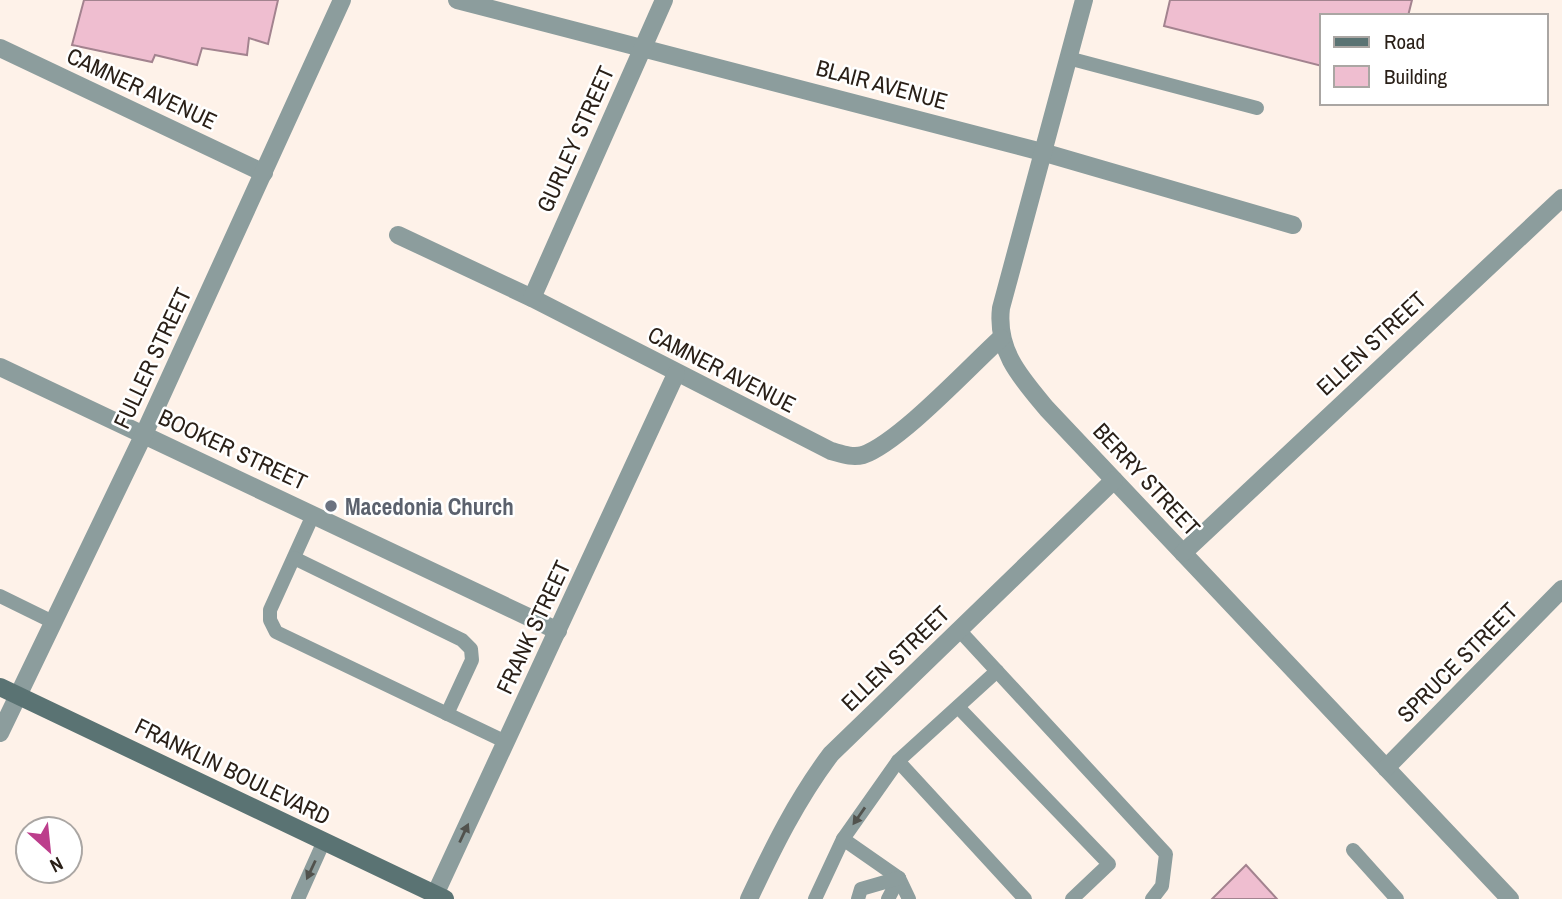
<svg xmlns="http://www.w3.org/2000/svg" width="1562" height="899" font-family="'Archivo Narrow',sans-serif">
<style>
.building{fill:#efbed0;stroke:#a3838f;stroke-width:2}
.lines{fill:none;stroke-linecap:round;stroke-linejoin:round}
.lane{stroke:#8c9d9d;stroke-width:14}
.street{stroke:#8c9d9d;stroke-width:18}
.secondary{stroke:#5a7373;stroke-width:18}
.oneway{fill:#51524d}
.worship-dot{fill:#6b7280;stroke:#fff;stroke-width:2.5}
.labels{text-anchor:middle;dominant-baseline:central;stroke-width:5;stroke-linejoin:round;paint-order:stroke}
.street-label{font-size:23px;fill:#2a2018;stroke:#fff}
.worship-label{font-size:23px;font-weight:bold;fill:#5b616d;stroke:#fff;text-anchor:start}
</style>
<rect width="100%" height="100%" fill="#fef2e9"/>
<g class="building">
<path d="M84 0H278L268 44 249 38 247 55 202 48 197 65 155 55 152 62 72 45Z"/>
<path d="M1170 0H1412L1408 16H1322V66L1164 26Z"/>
<path d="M1246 865 1277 899H1212Z"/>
</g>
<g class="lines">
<g class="lane">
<path d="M1068 58 1257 108"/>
<path d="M313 515 270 610V620L276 632 506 742"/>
<path d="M294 558 462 640 471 649 472 660 447 714"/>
<path d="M0 596 53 622"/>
<path d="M959 630 1166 854 1162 886 1152 899"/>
<path d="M958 707 1109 864 1072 899"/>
<path d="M898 761 1025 899"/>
<path d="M843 839 899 878 888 899"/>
<path d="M1353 850 1397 899"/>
<path d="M899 878 909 899"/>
<path d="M298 899 324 841"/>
<path d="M815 899 843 839 898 761 997 671"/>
<path d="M858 899 861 889 899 878"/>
</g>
<g class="street">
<path d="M457 0 1042 152 1293 225"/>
<path d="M1084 0 1001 308C996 351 1021 378 1047 409L1510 899"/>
<path d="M0 48 264 173"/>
<path d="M398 235 532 298 831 451C842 454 852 458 863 455 900 442 969 367 1001 338"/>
<path d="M532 298 664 0"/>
<path d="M0 367 558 631"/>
<path d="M1183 553 1562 198"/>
<path d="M0 733 144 434 342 0"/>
<path d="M1386 768 1562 589"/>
<path d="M433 899 676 374"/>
<path d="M749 899C773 848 797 799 831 754L1114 480"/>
</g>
<path class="secondary" d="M0 687 445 899"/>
</g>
<defs><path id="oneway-solid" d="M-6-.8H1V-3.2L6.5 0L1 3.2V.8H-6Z" transform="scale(1.75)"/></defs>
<g class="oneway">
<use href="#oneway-solid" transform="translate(859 816) rotate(125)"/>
<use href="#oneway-solid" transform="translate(464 833) rotate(-65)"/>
<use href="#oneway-solid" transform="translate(311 870) rotate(115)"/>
</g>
<circle class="worship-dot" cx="331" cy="506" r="7"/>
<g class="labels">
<g class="street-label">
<text transform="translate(882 84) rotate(15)">BLAIR AVENUE</text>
<text transform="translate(142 88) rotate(25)">CAMNER AVENUE</text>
<text transform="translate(575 139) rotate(-66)">GURLEY STREET</text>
<text transform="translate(1371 343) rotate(-43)">ELLEN STREET</text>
<text transform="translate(152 358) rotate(-65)">FULLER STREET</text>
<text transform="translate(722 369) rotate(27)">CAMNER AVENUE</text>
<text transform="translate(233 449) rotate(25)">BOOKER STREET</text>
<text transform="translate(1147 479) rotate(47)">BERRY STREET</text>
<text transform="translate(533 627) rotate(-65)">FRANK STREET</text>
<text transform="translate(895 658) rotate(-44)">ELLEN STREET</text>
<text transform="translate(1457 662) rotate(-45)">SPRUCE STREET</text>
<text transform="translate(233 771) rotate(26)">FRANKLIN BOULEVARD</text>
</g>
<g class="worship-label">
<text x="345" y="506">Macedonia Church</text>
</g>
</g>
<rect x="1320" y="14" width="228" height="91" fill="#ffffff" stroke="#aaa6a3" stroke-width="2"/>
<rect x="1334" y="37" width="35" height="10" fill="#5a7373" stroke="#aaa6a3" stroke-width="2"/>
<text x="1384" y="49" font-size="21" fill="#2a2018">Road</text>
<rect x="1334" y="66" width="35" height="21" fill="#efbed0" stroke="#aaa6a3" stroke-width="2"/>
<text x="1384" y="84" font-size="21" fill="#2a2018">Building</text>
<g transform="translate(49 850) rotate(153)"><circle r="33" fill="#ffffff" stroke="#aaa6a3" stroke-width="2"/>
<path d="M0-5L12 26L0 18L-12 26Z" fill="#bc3e8c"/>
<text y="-10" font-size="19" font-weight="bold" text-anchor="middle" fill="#2a2018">N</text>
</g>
</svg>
